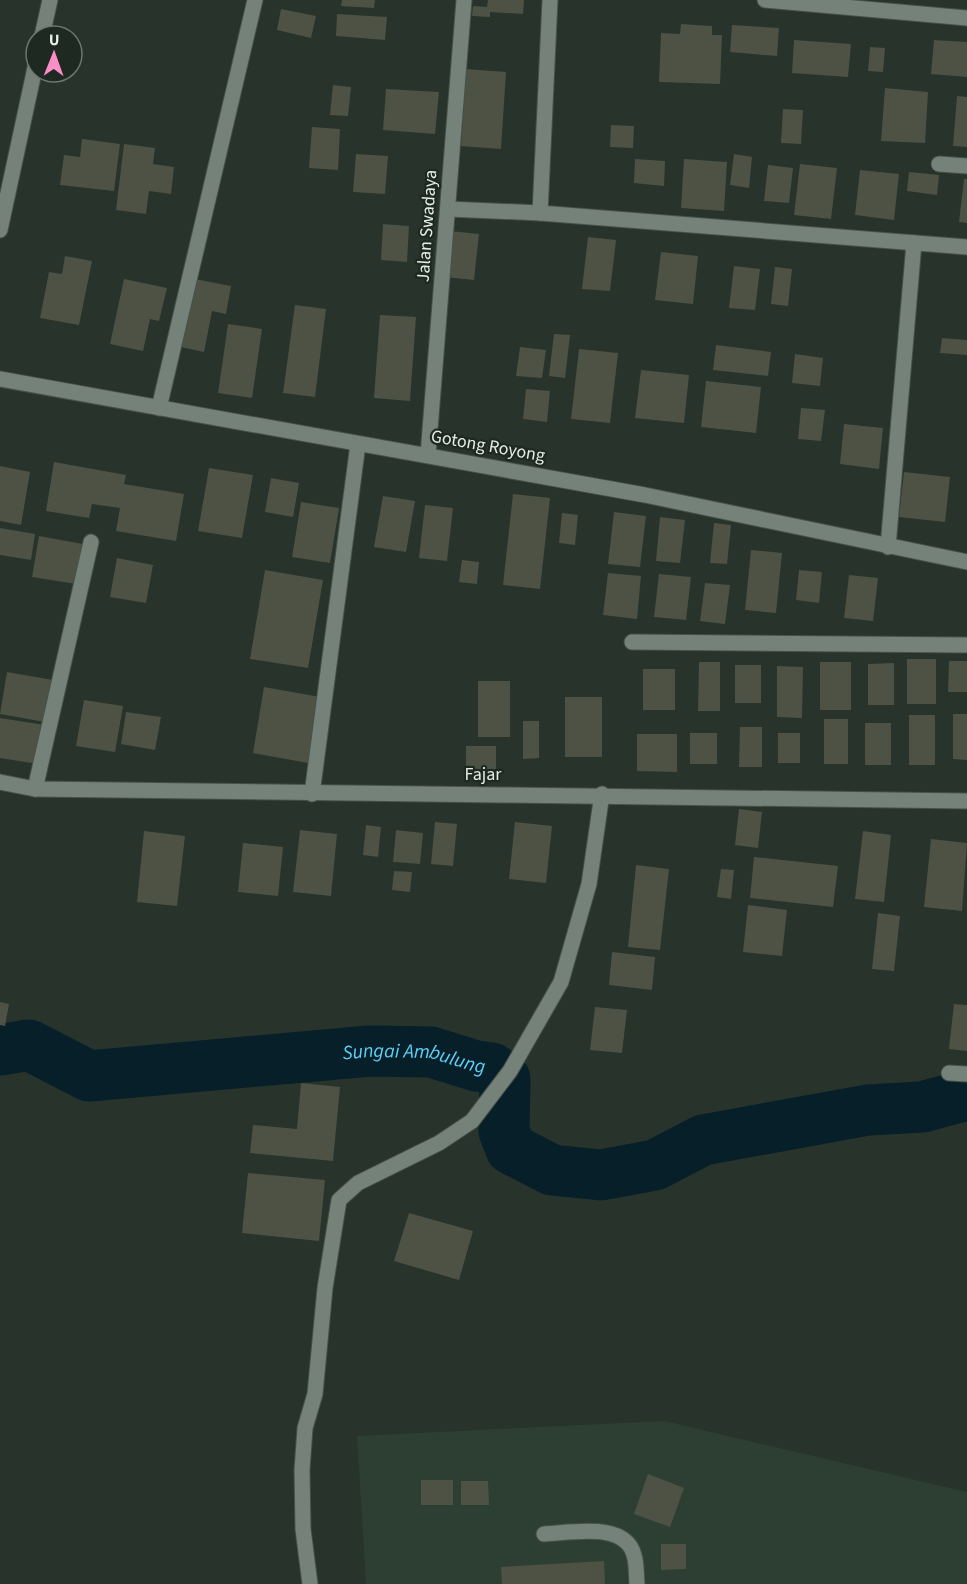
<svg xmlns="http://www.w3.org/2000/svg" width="967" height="1584" font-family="'Source Sans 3',sans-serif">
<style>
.built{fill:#2d3f33}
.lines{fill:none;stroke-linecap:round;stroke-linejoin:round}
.river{stroke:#061f28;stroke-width:51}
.building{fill:#4d5245}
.minor-casing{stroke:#47514a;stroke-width:17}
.minor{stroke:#748279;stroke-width:15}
.labels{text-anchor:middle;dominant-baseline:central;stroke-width:4.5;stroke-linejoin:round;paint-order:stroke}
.street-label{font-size:18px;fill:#e5ede8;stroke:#1d2921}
.water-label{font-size:20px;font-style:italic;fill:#5cd0f8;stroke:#1d2921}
</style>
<rect width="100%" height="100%" fill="#27332b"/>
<path class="built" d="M664 1421 967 1492V1584H366L357 1436Z"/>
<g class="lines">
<path class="river" id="s1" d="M0 1050 29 1045 89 1076 370 1051 431 1052 476 1066 492 1068 505 1079 504 1131 511 1149 552 1170 601 1175 655 1165 703 1140 868 1110 922 1107 967 1095"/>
</g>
<g class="building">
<path d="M342 0H375L374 8 341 6Z"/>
<path d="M488 0H524L523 14 490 12V17L472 16 473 6 487 7Z"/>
<path d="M281 9 316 16 311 38 277 30Z"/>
<path d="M337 14 387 17 385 40 336 36Z"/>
<path d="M681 24 712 26V35H722L720 84 659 82 661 33 680 34Z"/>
<path d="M732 25 779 28 777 56 730 52Z"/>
<path d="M794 40 851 44 848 77 792 73Z"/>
<path d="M934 40 967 42V77L931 74Z"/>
<path d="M870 47 885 48 883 72 868 71Z"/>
<path d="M466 69 506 72 501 149 461 146Z"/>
<path d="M333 85 351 87 348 116 330 115Z"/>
<path d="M885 88 928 92 925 143 881 141Z"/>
<path d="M386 89 439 92 435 134 383 130Z"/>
<path d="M957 96 967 97V147L953 146Z"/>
<path d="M783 109 803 110 801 144 781 143Z"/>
<path d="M611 125 634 126 633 148 610 147Z"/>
<path d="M312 127 340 129 338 170 309 168Z"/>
<path d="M82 139 120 144 114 191 60 185 64 155 80 157Z"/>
<path d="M124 144 155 148 153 164 174 167 171 194 149 191 146 214 116 210Z"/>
<path d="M356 154 388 156 385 194 353 192Z"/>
<path d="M734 154 752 157 749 188 730 185Z"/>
<path d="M635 159 665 161 664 186 634 183Z"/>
<path d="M684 159 727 162 724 211 681 208Z"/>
<path d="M800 164 837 168 831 219 794 215Z"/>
<path d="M768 165 793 168 789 203 764 201Z"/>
<path d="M860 170 899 174 894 220 855 215Z"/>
<path d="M909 172 939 175 937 195 907 191Z"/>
<path d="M964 179H967V223L959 222Z"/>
<path d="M383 224 409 226 407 262 381 260Z"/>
<path d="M450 231 479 234 474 280 445 277Z"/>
<path d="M588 237 616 240 610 291 582 289Z"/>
<path d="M661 252 698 256 693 304 655 300Z"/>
<path d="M65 256 92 261 79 325 40 318 49 272 62 274Z"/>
<path d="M734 266 760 269 755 310 729 308Z"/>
<path d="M775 267 792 269 788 306 771 304Z"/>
<path d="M124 279 167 288 159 321 150 319 143 351 110 344Z"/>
<path d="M195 279 231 286 226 314 212 311 204 352 181 347Z"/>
<path d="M295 305 326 309 315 397 283 393Z"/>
<path d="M380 315 416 317 410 401 374 398Z"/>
<path d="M228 324 262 329 252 398 218 393Z"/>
<path d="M554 334 570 335 565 378 549 376Z"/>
<path d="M942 338 967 340V355L940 353Z"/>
<path d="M716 345 771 352 768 376 713 370Z"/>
<path d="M520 347 546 350 542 378 516 376Z"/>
<path d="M579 349 618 353 610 423 571 419Z"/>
<path d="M795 354 823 358 820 386 792 383Z"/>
<path d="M641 370 689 375 684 423 635 418Z"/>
<path d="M706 381 761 387 756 433 701 427Z"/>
<path d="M526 389 550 391 547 422 523 419Z"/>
<path d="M801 408 825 410 821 441 798 439Z"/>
<path d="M844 424 883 428 879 469 840 464Z"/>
<path d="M54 462 126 475 124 484 184 494 176 541 116 531 120 508 92 504 89 518 46 511Z"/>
<path d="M0 466 30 472 21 525 0 521Z"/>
<path d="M209 468 253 475 242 538 198 531Z"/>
<path d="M904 472 950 477 945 522 899 517Z"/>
<path d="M271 478 299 483 293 517 265 512Z"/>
<path d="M513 494 550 498 540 589 503 585Z"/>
<path d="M383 496 415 501 406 552 374 547Z"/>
<path d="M301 502 339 508 330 563 292 557Z"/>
<path d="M425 505 453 508 447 561 419 558Z"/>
<path d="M614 512 646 516 640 567 608 564Z"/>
<path d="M562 513 578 515 575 545 559 543Z"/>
<path d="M660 517 685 520 680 563 656 561Z"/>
<path d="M714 523 731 525 727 564 710 563Z"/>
<path d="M0 528 35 534 31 560 0 555Z"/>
<path d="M39 536 83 544 76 584 32 577Z"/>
<path d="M751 550 782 553 776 613 745 610Z"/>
<path d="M117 558 153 565 146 603 110 597Z"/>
<path d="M462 560 479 562 477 584 459 582Z"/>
<path d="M265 570 323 580 308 668 250 659Z"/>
<path d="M799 570 822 572 819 603 796 600Z"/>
<path d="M608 573 641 576 637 619 603 615Z"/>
<path d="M659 574 691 577 686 620 654 617Z"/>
<path d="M849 575 878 578 873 621 844 618Z"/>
<path d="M705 583 730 585 725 624 700 621Z"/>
<rect x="907" y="659" width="29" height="45"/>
<path d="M949 661H967V692H948Z"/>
<path d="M699 662H720V711H698Z"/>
<rect x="820" y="662" width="31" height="48"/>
<path d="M894 663V705H868V664Z"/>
<rect x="735" y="665" width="26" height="38"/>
<path d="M777 666 803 667 802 718 777 717Z"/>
<rect x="643" y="669" width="32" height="41"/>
<path d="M7 672 53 680 45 722 0 714Z"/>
<rect x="478" y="681" width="32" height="56"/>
<path d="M264 687 320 697 308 763 253 753Z"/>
<rect x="565" y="697" width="37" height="60"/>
<path d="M84 700 123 706 115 752 76 746Z"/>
<path d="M126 712 161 717 155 750 121 744Z"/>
<path d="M953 714H967V760L953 759Z"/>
<rect x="909" y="715" width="26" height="50"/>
<path d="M0 718 45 725 38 764 0 758Z"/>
<rect x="824" y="719" width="24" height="45"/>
<path d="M523 721H539V758L523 759Z"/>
<rect x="865" y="723" width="26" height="42"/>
<path d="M740 727H762V767H739Z"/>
<rect x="690" y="733" width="27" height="31"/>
<rect x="778" y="733" width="22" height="30"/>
<path d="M637 734H677V772L637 771Z"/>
<rect x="466" y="746" width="30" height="23"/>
<path d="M739 809 762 812 758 848 735 845Z"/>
<path d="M435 822 457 824 453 866 431 864Z"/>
<path d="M515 822 552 826 546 883 509 879Z"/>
<path d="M366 825 381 827 378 857 363 855Z"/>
<path d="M300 830 337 834 331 896 293 892Z"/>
<path d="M396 830 423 833 420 864 393 862Z"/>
<path d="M144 831 185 836 177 906 137 902Z"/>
<path d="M863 831 891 835 884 902 855 899Z"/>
<path d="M931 839 967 843 962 911 924 907Z"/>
<path d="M243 843 283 847 278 896 238 892Z"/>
<path d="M754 857 838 866 833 907 750 898Z"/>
<path d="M636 865 669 869 660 950 628 947Z"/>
<path d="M721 869 734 870 731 899 717 897Z"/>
<path d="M394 871 412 872 410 892 392 890Z"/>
<path d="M748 905 787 910 782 956 743 952Z"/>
<path d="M878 913 900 916 894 971 872 969Z"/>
<path d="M612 952 655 957 652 990 609 985Z"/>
<path d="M0 1002 9 1004 5 1026 0 1025Z"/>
<path d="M954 1004 967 1005V1051L949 1049Z"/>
<path d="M595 1007 627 1010 622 1053 590 1050Z"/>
<path d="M301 1083 340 1087 333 1161 250 1153 253 1125 297 1129Z"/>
<path d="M248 1173 325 1180 319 1241 242 1233Z"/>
<path d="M409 1213 473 1231 459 1280 394 1261Z"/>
<path d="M648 1474 684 1488 670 1527 634 1514Z"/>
<rect x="421" y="1480" width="32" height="25"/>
<path d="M461 1481H488L489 1505H461Z"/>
<path d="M661 1544H686V1569L661 1570Z"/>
<path d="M604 1561 605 1584H502L501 1567Z"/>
</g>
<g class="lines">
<defs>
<g id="minor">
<path d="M765 0 967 18"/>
<path d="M42 36 50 0"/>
<path d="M939 164 967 166"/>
<path d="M448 209 540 213 967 247"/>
<path d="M540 213 550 0"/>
<path d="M0 230 36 63"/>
<path d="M0 379 645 495 967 562"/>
<path d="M159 408 255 0"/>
<path d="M428 455 464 0"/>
<path d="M888 547 914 243"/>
<path d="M632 642 967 645"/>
<path d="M0 782 35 789C346 795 656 795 967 801"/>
<path d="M35 789 91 542"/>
<path d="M312 794 358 444"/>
<path d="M949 1073 967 1074"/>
<path d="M544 1534C571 1533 625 1521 634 1555 637 1564 636 1575 637 1584"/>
<path d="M310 1584 303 1529 302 1470 305 1428 315 1394 325 1288 339 1200 358 1183 439 1143 472 1121 510 1071 561 982 589 884 602 794"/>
</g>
</defs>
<use href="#minor" class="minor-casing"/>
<use href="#minor" class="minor"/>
</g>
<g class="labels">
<g class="street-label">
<text transform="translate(427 226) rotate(-86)">Jalan Swadaya</text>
<text transform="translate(488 446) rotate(10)">Gotong Royong</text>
<text x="483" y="774">Fajar</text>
</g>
<g class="water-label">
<text stroke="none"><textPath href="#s1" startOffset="424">Sungai Ambulung</textPath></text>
</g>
</g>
<g transform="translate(54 54) rotate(1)"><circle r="28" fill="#1d2921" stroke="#6d7771" stroke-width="1.5"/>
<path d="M0-4.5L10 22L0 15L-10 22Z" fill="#fa8fc7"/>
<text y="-9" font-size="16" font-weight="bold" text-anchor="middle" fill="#e5ede8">U</text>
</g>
</svg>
